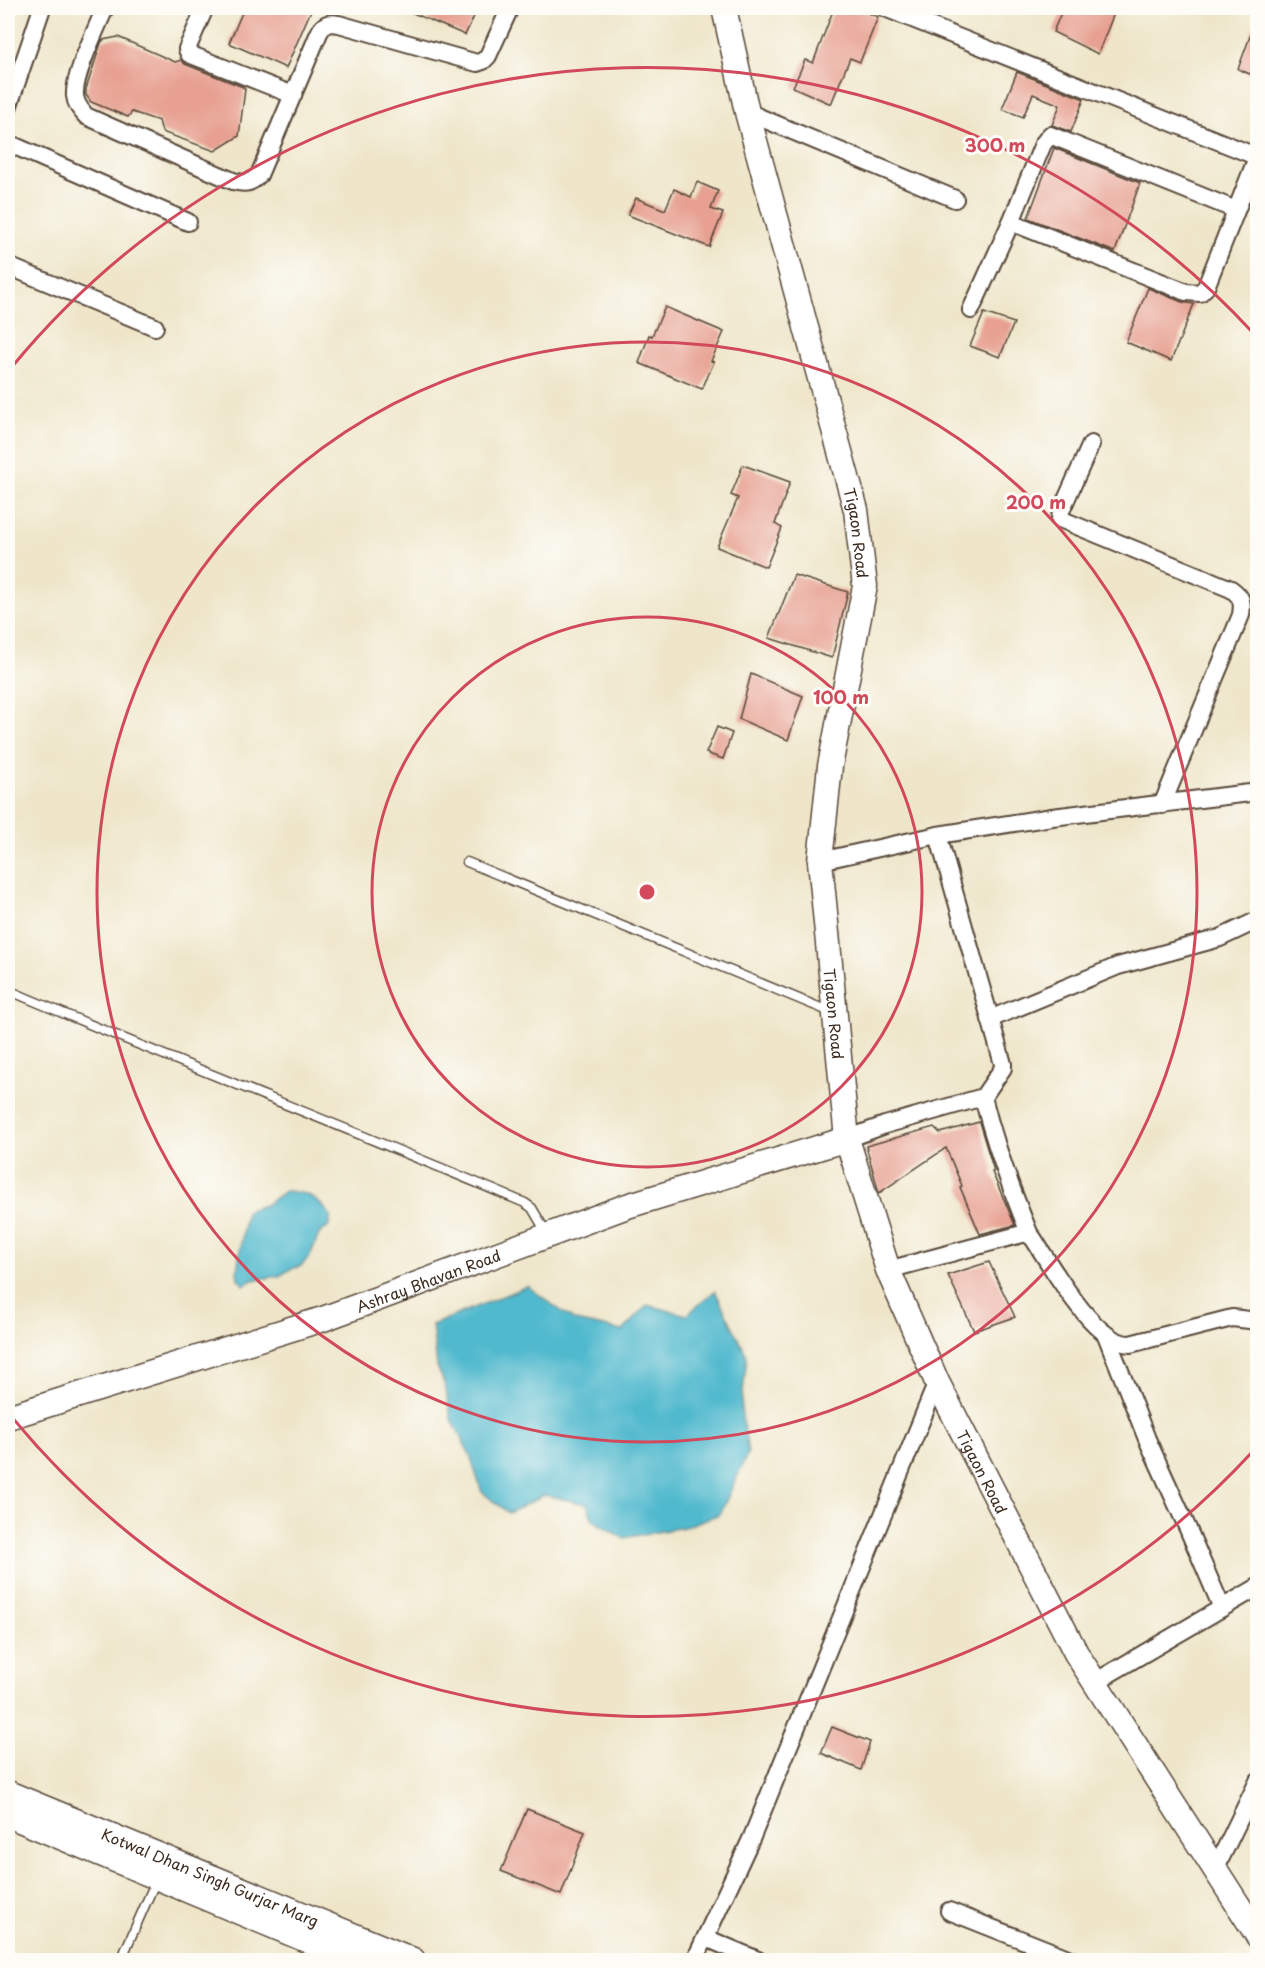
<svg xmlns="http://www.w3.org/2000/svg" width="1265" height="1968" font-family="'Playpen Sans',sans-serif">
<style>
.water{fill:#51b9ce;stroke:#467276;stroke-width:1.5}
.building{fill:#e7a091}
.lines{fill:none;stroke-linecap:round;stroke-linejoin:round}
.lane-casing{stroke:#564638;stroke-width:11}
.street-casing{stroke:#564638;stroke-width:20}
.secondary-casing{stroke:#564638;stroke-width:27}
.lane{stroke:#fff;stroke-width:8}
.street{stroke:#fff;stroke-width:16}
.secondary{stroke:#fff;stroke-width:24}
.ring{fill:none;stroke:#d1495b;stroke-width:3}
.labels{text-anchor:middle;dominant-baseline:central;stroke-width:6;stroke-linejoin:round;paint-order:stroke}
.street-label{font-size:15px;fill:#3b2a1e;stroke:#fdfcf7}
.centre{fill:#d1495b;stroke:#fdfcf7;stroke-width:3}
.ring-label{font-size:18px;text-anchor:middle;font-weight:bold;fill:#d1495b;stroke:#fdfcf7;stroke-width:6;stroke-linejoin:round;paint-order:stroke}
</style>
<rect width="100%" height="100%" fill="#fdfcf7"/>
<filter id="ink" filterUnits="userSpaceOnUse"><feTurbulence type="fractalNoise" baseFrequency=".0167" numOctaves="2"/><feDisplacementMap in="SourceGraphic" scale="12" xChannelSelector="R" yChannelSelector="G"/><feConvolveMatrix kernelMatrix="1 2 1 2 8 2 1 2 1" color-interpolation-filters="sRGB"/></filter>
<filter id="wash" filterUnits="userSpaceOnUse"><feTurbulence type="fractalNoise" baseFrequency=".008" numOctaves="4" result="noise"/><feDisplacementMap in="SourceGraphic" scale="24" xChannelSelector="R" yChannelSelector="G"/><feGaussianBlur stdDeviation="1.35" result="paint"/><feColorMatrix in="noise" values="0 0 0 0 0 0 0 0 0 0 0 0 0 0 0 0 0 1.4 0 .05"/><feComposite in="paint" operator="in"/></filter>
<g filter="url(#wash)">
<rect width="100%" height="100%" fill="#efe6ca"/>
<g class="water">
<path d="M285 1191C309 1192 317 1198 331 1216L329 1226 319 1234 310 1256 301 1266 291 1269 279 1276 252 1280 244 1285 238 1279 237 1271 246 1211 265 1205Z"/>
<path d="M527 1286 575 1321 623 1331 647 1305 687 1315 715 1291 747 1356 741 1409 748 1453 720 1514 684 1527 623 1538 593 1520 587 1504 544 1495 509 1513 482 1492 469 1453 451 1418 445 1386 437 1366 432 1325Z"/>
</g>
<g id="blocks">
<g class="building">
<path d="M244 8H312L286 68 229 43Z"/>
<path d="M401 8H478L465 35Z"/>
<path d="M834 8H855L878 17 860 62 850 58 831 104 793 87 805 60 813 63Z"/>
<path d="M1063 8H1116L1098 54 1053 32Z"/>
<path d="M1256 20 1257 21V77L1238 69Z"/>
<path d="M118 37 175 62 181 60 185 64 243 87 245 89 239 136 215 151 162 132 159 121 132 112 128 117 91 102 86 95V89L101 43 103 40Z"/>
<path d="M1017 72 1084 99 1071 132 1052 125 1060 105 1033 94 1023 117 1002 109Z"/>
<path d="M1054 148 1140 183 1115 252 1028 218Z"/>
<path d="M697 182 718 191 711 209 723 213 709 247 628 215 636 198 665 210 674 189 691 197Z"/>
<path d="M1148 288 1182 302 1194 304 1171 361 1126 342Z"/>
<path d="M665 307 724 332 711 361 714 362 702 389 639 363 649 335 652 336Z"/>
<path d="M984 313 1014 323 1000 357 970 346Z"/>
<path d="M743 465 790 482 775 524 782 528 766 567 717 547 738 498 731 495Z"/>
<path d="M794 575 848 592 832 658 769 638Z"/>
<path d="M751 674 803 696 788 740 739 719Z"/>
<path d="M717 727 732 733 723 759 706 753Z"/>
<path d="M979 1122 994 1171 992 1172 1015 1225 980 1234 960 1187 962 1186 946 1148 879 1193 866 1146 934 1127 940 1133Z"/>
<path d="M989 1262 1015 1317 974 1331 948 1275Z"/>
<path d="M832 1727 870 1742 861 1770 821 1753Z"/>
<path d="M527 1809 585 1832 561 1895 501 1871Z"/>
</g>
</g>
</g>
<g filter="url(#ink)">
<use href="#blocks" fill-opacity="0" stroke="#564638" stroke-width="1.5"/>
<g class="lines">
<defs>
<g id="lane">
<path d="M467 862 833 1013"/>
<path d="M8 990C179 1063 353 1130 525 1203L532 1208 546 1232"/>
<path d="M121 1960 157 1878"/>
</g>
<g id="street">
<path d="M105 8C97 28 73 76 75 96 76 105 81 110 86 116L233 181C245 184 250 184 259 175L319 33C324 23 329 22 339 24L477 63 483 61 488 56 510 8"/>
<path d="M205 8 187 49 189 54 293 95"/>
<path d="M885 8 1258 157"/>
<path d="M8 108 42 8"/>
<path d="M747 112 955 199"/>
<path d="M8 143 188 222"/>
<path d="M1011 222 1186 292 1200 293 1206 287 1258 155"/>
<path d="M8 266 155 327"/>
<path d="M971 310 1011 222 1043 144 1050 135 1236 210"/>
<path d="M1091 444 1061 511 1060 519 1231 589C1242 597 1243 602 1241 615L1162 805"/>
<path d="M820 861 938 835 1052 817 1258 792"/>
<path d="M990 1019 1118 966 1220 938 1258 920"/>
<path d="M983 1097C995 1145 1011 1189 1030 1235"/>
<path d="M847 1139 885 1125 983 1097 1003 1068V1064L938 835"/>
<path d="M888 1270 1026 1233 1033 1238C1051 1266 1095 1344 1130 1344L1232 1318 1258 1321"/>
<path d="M1106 1335 1147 1439 1188 1529 1222 1608"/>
<path d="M1095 1682 1258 1587"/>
<path d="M1215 1870 1258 1781"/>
<path d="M949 1911 1073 1960"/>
<path d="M706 1938 758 1960"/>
<path d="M695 1960 752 1837 937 1382"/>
</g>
<g id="secondary">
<path id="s1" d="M724 8 747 112 856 510 865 586 830 766 820 861 847 1139 888 1270 937 1382 1076 1653 1258 1936"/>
<path id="s2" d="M8 1417 323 1319 627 1206 847 1139"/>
<path id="s3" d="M8 1793 413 1960"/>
<path d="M8 1815 354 1960"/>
</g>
</defs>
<use href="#lane" class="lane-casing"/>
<use href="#street" class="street-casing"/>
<use href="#secondary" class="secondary-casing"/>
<use href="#lane" class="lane"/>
<use href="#street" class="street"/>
<use href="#secondary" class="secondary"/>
</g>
</g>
<g class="ring">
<circle cx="647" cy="892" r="275"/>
<circle cx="647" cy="892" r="550"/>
<path d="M1255 1449A824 824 0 0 1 11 1416M11 368A824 824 0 0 1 1255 335"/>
</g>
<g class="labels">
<g class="street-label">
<text stroke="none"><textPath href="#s1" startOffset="542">Tigaon Road</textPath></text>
<text stroke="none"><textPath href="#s1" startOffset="1028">Tigaon Road</textPath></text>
<text stroke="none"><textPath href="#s2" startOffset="442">Ashray Bhavan Road</textPath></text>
<text stroke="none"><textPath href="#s1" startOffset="1514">Tigaon Road</textPath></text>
<text stroke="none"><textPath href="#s3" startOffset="219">Kotwal Dhan Singh Gurjar Marg</textPath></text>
</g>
</g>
<circle cx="647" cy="892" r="9" class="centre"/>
<g class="ring-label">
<text x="995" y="152">300 m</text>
<text x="1036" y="509">200 m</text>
<text x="841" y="704">100 m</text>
</g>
<rect width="1265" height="1968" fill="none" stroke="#fdfcf7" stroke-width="30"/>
</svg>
